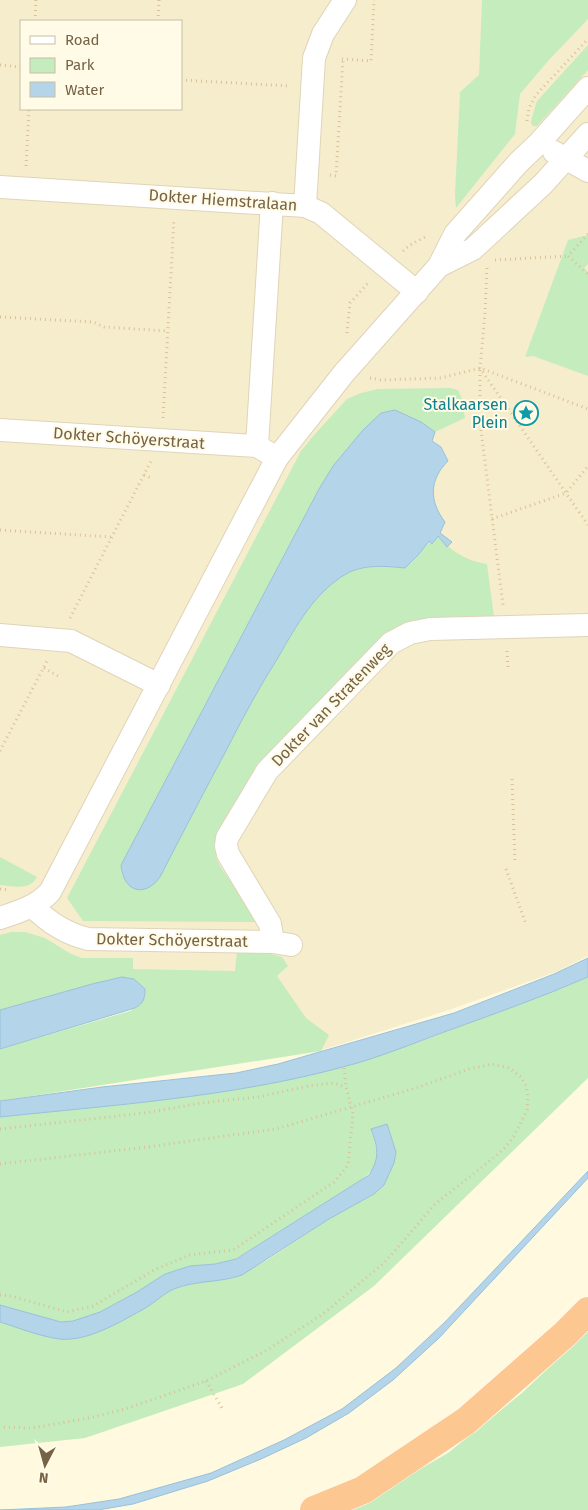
<svg xmlns="http://www.w3.org/2000/svg" width="588" height="1510" font-family="'Fira Sans',sans-serif">
<style>
.residential{fill:#f6edcd;fill-rule:evenodd}
.green{fill:#c5ecbd}
.water{fill:#b3d4e9;stroke:#98c1db}
.lines{fill:none;stroke-linecap:round;stroke-linejoin:round}
.minor-casing{stroke:#e0d4b8;stroke-width:24}
.highway-casing{stroke:#fff;stroke-width:29}
.path{stroke:#dac198;stroke-width:3;stroke-dasharray:1 4;stroke-linecap:butt}
.minor{stroke:#fff;stroke-width:22}
.highway{stroke:#fdc791;stroke-width:28}
.labels{text-anchor:middle;dominant-baseline:central;stroke-width:4;stroke-linejoin:round;paint-order:stroke}
.street-label{font-size:16px;fill:#766245;stroke:#fffbe7}
.culture-label{font-size:16px;fill:#0d838f;stroke:#fffbe7;text-anchor:end}
</style>
<rect width="100%" height="100%" fill="#fef9df"/>
<path class="residential" d="M0 0H588V956L558 971 449 1010 322 1050 272 976 0 1001ZM21 21H181V109H21Z"/>
<g class="green">
<path d="M482 0H588V19L548 61 520 94 515 134 456 208 455 195 460 92 479 75Z"/>
<path d="M588 45V70L537 126H533L531 123 532 117 537 101Z"/>
<path d="M588 235V264L584 268 588 272V376L533 356 525 357 568 240Z"/>
<path d="M450 388 458 390 461 396 465 418 435 432 421 422 381 413C357 436 337 461 319 489L121 865 122 876 160 877C182 834 204 792 227 749 243 717 260 686 279 656 296 626 315 592 346 574 364 564 385 566 405 568L419 554 430 540 433 544 438 536C451 551 466 561 487 564L494 617 396 630 216 849V857L220 866 258 922 83 921 67 898 301 451 314 435 347 399 361 393 378 389Z"/>
<path d="M0 857 37 877C30 891 13 886 0 885Z"/>
<path d="M11 932H25L45 938 71 954 82 958H133V969L235 971 237 952 268 953 282 957 288 966 277 976 306 1018 329 1035 321 1051 0 1101V1049L130 1011C141 1006 145 1001 145 989L127 977H122L92 984 0 1010V935Z"/>
<path d="M588 977V1078L374 1286 243 1384 85 1438 0 1447V1322L49 1337 61 1339 143 1309 172 1290 181 1287 199 1282 234 1278 267 1260 329 1219 374 1194 384 1185 394 1163 396 1152 387 1124 371 1129C380 1159 381 1167 354 1185L235 1259 215 1264 190 1266 165 1274 137 1292 100 1312 73 1321 61 1322 0 1305V1117L133 1103 231 1090 344 1067 429 1038 557 990Z"/>
<path d="M588 1330V1510H348L448 1453 522 1393Z"/>
</g>
<g class="water">
<path d="M395 410 421 422 435 432 432 441 441 447 448 461C429 480 429 501 445 522L440 533 452 542 447 547 438 536 432 544 429 541 419 554 405 568C385 566 364 564 346 574 315 592 296 626 279 656 260 686 243 717 227 749 204 792 182 834 160 877 144 899 123 891 121 865L319 489 333 466 363 430 381 413Z"/>
<path d="M588 958V977C542 997 494 1014 447 1031 414 1043 378 1058 343 1067 232 1097 114 1105 0 1117V1101L102 1087 236 1073 278 1064 454 1013 554 974Z"/>
<path d="M122 977 134 979 145 989C145 998 144 1003 135 1008L0 1049V1010L92 984Z"/>
<path d="M387 1124 396 1152 394 1163 384 1185 374 1194 329 1219 242 1275C220 1283 196 1280 174 1289 163 1294 153 1304 142 1310 118 1323 87 1342 59 1339 39 1336 19 1328 0 1322V1305L61 1322 73 1321 100 1312 137 1292 165 1274 190 1266 215 1264 236 1259 369 1175C380 1158 378 1148 371 1129Z"/>
<path d="M588 1171V1178L439 1338 393 1380 349 1413 306 1438 261 1459 208 1481 133 1504 98 1510H0L66 1507 119 1499 211 1473 284 1440 342 1409 396 1368 445 1322Z"/>
</g>
<g class="lines">
<defs>
<g id="minor">
<path d="M554 152 588 171"/>
<path d="M0 187 305 206 321 213 417 292"/>
<path d="M305 206 314 58 323 34 345 0"/>
<path d="M439 266 473 249 543 184 588 134"/>
<path d="M0 430 257 446 277 458"/>
<path d="M257 446 272 203"/>
<path d="M0 635 71 641 159 685"/>
<path d="M32 906C47 921 67 934 88 939L273 942 291 945"/>
<path d="M0 918C18 912 36 907 50 892L277 458 344 373 439 266 455 234 519 162 538 144 588 88"/>
<path d="M273 942 270 924 228 854 226 846 227 838 267 771 391 643 410 633 430 629 588 625"/>
</g>
<path id="highway" d="M314 1510 363 1490 466 1421 565 1334 588 1311"/>
</defs>
<use href="#minor" class="minor-casing"/>
<use href="#highway" class="highway-casing"/>
<g class="path">
<path d="M35 21 36 0"/>
<path d="M158 21 159 0"/>
<path d="M342 59 371 61 374 0"/>
<path d="M0 65 21 67"/>
<path d="M181 80 289 86"/>
<path d="M527 121 529 108 536 95 588 39"/>
<path d="M26 166 29 109"/>
<path d="M330 175 336 176 343 59"/>
<path d="M588 234 568 256 588 274"/>
<path d="M403 251 410 245 427 236"/>
<path d="M495 260 568 256"/>
<path d="M487 268 485 313 480 368 588 525"/>
<path d="M0 317 93 322 104 327 168 331"/>
<path d="M347 333 350 303 369 282"/>
<path d="M480 370V422L503 605"/>
<path d="M370 378 381 380 441 378 480 368 588 409"/>
<path d="M163 418 174 219"/>
<path d="M144 475 151 478"/>
<path d="M492 519 566 493 588 466"/>
<path d="M0 530 111 537"/>
<path d="M70 618 151 461"/>
<path d="M507 651 508 668"/>
<path d="M44 668 58 676"/>
<path d="M0 751 47 661"/>
<path d="M512 779 515 864"/>
<path d="M506 869 526 924"/>
<path d="M0 889 9 890"/>
<path d="M0 1129 145 1113 201 1103 258 1097 308 1086 334 1083 346 1087"/>
<path d="M0 1164 147 1147 276 1129 416 1088 469 1069 492 1064 509 1068 521 1077 526 1086 528 1096 527 1110 514 1136 504 1149 491 1160 435 1204 385 1262 323 1314 267 1350 206 1381 125 1409 89 1418 32 1428 0 1427"/>
<path d="M0 1295 11 1296 67 1312 93 1306 156 1269 190 1255 233 1250 334 1182 348 1165 353 1114 346 1087 344 1067"/>
<path d="M206 1381 222 1408"/>
</g>
<use href="#minor" class="minor"/>
<use href="#highway" class="highway"/>
</g>
<defs>
<symbol id="sight-ring" viewBox="-11 -11 22 22"><circle r="9.5" fill="#fffbe7" stroke="#0f9aa8" stroke-width="1.5"/><path d="M0-6L1.8-2.2L6-1.7L2.9 1.2L3.7 5.4L0 3.3L-3.7 5.4L-2.9 1.2L-6-1.7L-1.8-2.2Z" fill="#0f9aa8"/></symbol>
</defs>
<g fill-rule="evenodd">
<use href="#sight-ring" x="512" y="399" width="28" height="28"/>
</g>
<g class="labels">
<g class="street-label">
<text transform="translate(223 200) rotate(4)">Dokter Hiemstralaan</text>
<text transform="translate(129 438) rotate(4)">Dokter Schöyerstraat</text>
<text transform="translate(331 705) rotate(-46)">Dokter van Stratenweg</text>
<text transform="translate(172 940) rotate(1)">Dokter Schöyerstraat</text>
</g>
<g class="culture-label">
<text x="508" y="404">Stalkaarsen<tspan x="508" dy="18">Plein</tspan></text>
</g>
</g>
<rect x="20" y="20" width="162" height="90" fill="#fffbe7" stroke="#c8bea6"/>
<rect x="30" y="36" width="25" height="8" fill="#ffffff" stroke="#c8bea6"/>
<text x="65" y="45" font-size="15" fill="#766245">Road</text>
<rect x="30" y="58" width="25" height="15" fill="#c5ecbd" stroke="#c8bea6"/>
<text x="65" y="70" font-size="15" fill="#766245">Park</text>
<rect x="30" y="82" width="25" height="15" fill="#b3d4e9" stroke="#c8bea6"/>
<text x="65" y="95" font-size="15" fill="#766245">Water</text>
<g transform="translate(45 1465) rotate(186)" stroke="#fffbe7" stroke-width="4" paint-order="stroke">
<path d="M0-4L9 19L0 12L-9 19Z" fill="#766245"/>
<text y="-8" font-size="14" font-weight="bold" text-anchor="middle" fill="#766245">N</text>
</g>
</svg>
